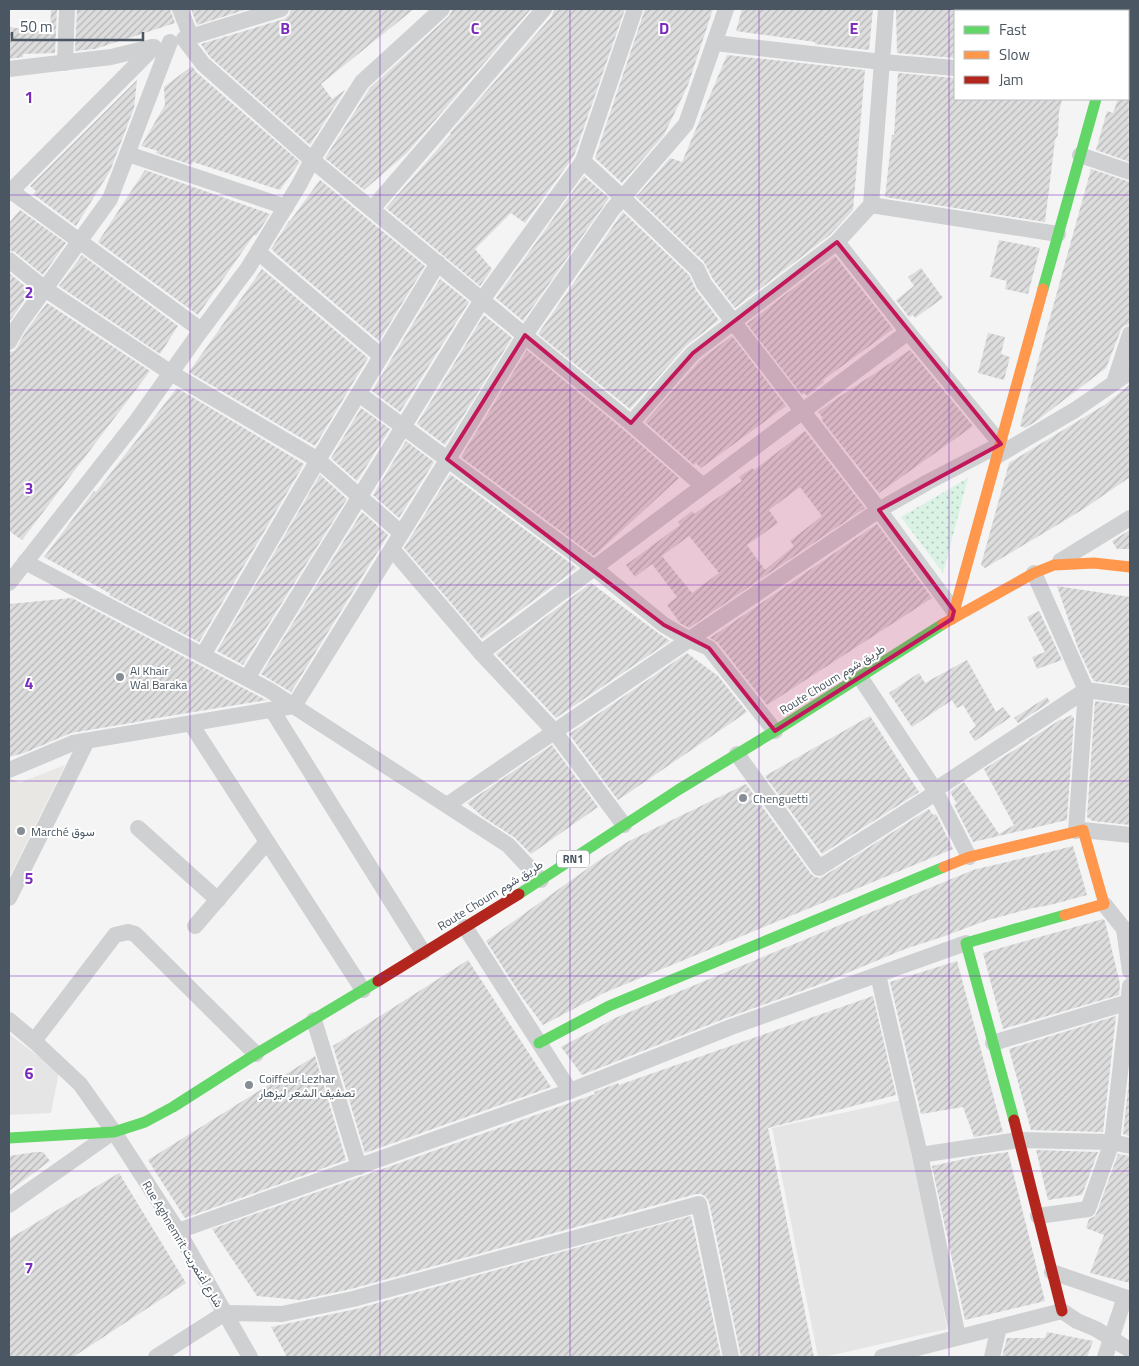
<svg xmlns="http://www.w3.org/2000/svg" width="1139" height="1366" font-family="'Titillium Web',Vazirmatn,sans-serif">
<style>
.commercial{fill:#e8e7e3}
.education{fill:#e6e5e6}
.park{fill:url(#park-dots)}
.building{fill:url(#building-hatch);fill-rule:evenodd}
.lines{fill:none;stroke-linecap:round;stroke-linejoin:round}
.street{stroke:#ced0d2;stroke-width:16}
.fast{stroke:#63d668;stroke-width:11}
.slow{stroke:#ff974d;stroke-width:11}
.jam{stroke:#b3261e;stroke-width:11}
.marked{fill:#c2185b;fill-opacity:0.2;stroke:#c2185b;stroke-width:4;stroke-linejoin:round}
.grid{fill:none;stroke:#7b2cbf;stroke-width:1;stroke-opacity:0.55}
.poi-dot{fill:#868d94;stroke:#fff;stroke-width:2}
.labels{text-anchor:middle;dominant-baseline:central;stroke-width:4;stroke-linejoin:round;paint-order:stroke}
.shield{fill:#fff;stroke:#808990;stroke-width:1}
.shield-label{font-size:11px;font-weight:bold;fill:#4a5661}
.poi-label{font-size:12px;fill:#4a5661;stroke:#fff;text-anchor:start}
.street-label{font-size:12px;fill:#4a5661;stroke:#fff}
.grid-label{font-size:16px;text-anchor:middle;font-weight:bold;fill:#7b2cbf;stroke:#fff;stroke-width:4;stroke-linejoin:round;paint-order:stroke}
</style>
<defs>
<pattern id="park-dots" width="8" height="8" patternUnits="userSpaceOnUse" patternTransform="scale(1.25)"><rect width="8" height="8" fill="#d9f2e3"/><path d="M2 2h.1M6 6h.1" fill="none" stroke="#b2c7bb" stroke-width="1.8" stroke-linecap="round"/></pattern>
<pattern id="building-hatch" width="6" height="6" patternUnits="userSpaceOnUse" patternTransform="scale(1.25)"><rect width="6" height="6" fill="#ddddde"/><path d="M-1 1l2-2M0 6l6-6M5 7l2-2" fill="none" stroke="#b5b6b7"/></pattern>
</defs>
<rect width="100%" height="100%" fill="#f4f4f4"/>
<path class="commercial" d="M65 765 9 878V777L19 783Z"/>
<g class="education">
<path d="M9 1034 59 1072 51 1113 9 1115Z"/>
<path d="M907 1099 947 1329 824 1357H818L772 1128Z"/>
</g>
<path class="park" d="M968 478 943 573 901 517Z"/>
<g class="building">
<path d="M51 9H57L55 53 23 54V57L9 59V27L50 33Z"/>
<path d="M77 9H170L175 23 95 49 75 51Z"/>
<path d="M191 9H248L197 25Z"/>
<path d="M291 9H414L321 84 332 99 345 90 310 145 210 57 201 44 284 19 289 15Z"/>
<path d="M453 9H531L406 154 364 190 325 158 370 88 449 16Z"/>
<path d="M554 9H625L574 156 525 223 511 213 475 249 492 269 480 286 386 208 451 134 450 133 552 16Z"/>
<path d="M645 9H713L688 85 664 135 622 183 595 158Z"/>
<path d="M742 9H873L869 50 815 44V42L736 31Z"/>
<path d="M896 9H955V58L897 53Z"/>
<path d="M727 55 865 70 853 210 830 235 735 308 713 279 704 262 636 197 670 158 682 162Z"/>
<path d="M192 66 196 72 300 162 280 190 193 162 192 165 156 153 158 151 141 146 165 105 164 87Z"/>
<path d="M898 73 955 78V99H1062L1059 112 1058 135 1055 140 1045 222 885 197 892 135H894Z"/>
<path d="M137 80 134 108 110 171 76 226 33 194 36 191 30 186Z"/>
<path d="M1118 99H1130V162L1096 150 1107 111 1113 113Z"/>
<path d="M1091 169 1130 182V324L1124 326 1121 330 1106 368 1035 422 1025 428 1020 426Z"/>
<path d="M145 170 270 214 256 236 254 235 198 315 98 242Z"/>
<path d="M584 176 609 198 523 321 496 298Z"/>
<path d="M320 180 425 266 379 341 274 252V251L271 249 289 221H290Z"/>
<path d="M20 210 66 243 43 275 15 252 9 250V223Z"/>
<path d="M623 212 689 275 696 290 719 320 686 346 630 409 538 334Z"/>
<path d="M999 240 1040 248 1028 294 1005 289 1007 281 990 277Z"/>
<path d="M82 255 178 326 160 354 59 286Z"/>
<path d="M835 256 893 329 823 380 824 382 807 396 804 393 802 395 747 324Z"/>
<path d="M921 268 943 298 915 318 913 315 909 317 896 300 914 286 908 277Z"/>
<path d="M262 269 368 358 315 446 189 372Z"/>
<path d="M9 273 31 291 9 322Z"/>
<path d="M440 279 469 302 400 412 372 391Z"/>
<path d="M47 303 150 371 22 540 9 531V352L14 351 17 347 26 331Z"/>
<path d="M484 315 512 338 445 445 417 424Z"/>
<path d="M988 333 1005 337 1001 354 1010 357 1004 380 978 373Z"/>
<path d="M732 336 786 406 701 468 696 463 694 465 645 422 700 360Z"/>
<path d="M527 350 625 431 679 478 594 556 461 457Z"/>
<path d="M910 350 973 426 879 493 821 419 823 418 818 412 836 399Z"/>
<path d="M1130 384V477L1085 508 1049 530 985 568 981 565 1009 463 1106 404Z"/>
<path d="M177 388 304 464 199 642 109 595 111 594 44 557 94 491 96 492Z"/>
<path d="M361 408 390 429 357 481 331 458Z"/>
<path d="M805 431 865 508 689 628 680 623 667 605 677 597 652 564 635 577 626 565 680 525 678 522 692 511 694 514 742 481 739 477 752 468 754 470ZM800 487 822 516 790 541 794 546 765 570 747 545 778 523 769 510ZM689 536 719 573 692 593 662 556Z"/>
<path d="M406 441 434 462 399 518 373 495Z"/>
<path d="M450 474 577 568 482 639 404 548Z"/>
<path d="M320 475 347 499 243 665 217 651Z"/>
<path d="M362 512 388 535 291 692 261 674Z"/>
<path d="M877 524 932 598 767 705 717 642 710 638Z"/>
<path d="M1130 530V549H1117L1112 541Z"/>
<path d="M591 583 658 633 670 641 556 718 496 654Z"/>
<path d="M1057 586 1130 597V686L1093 681V679L1092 678 1078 648Z"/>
<path d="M72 598 264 699 267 700 151 719 137 722 71 733 24 753 9 757V604Z"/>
<path d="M1039 611 1062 660 1037 669 1032 657 1045 652 1027 617Z"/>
<path d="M687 653 718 676 747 712 618 800 569 734Z"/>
<path d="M967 660 996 712 1003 707 1011 717 975 741 969 732 976 726 963 705 957 708 952 700 912 727 889 693 919 673 925 683Z"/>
<path d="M1047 697 1050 702 1018 723 1014 718Z"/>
<path d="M1095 701 1130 706V825L1093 821 1087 817Z"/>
<path d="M1071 715 1074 718 1067 820 973 842 954 805 957 804 950 792 964 782 999 834 1014 825 984 769 1029 741V740L1061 719 1062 720Z"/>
<path d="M870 716 919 792 822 854 765 776Z"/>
<path d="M552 745 598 807 531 854 514 837 483 817 467 803Z"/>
<path d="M746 784 811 874 815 877 820 878 824 876 929 809 933 815 936 814 953 849 604 993 543 1025 522 997 486 941 601 859 629 841Z"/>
<path d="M1073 846 1087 895 1050 905 1033 908 988 920 942 937 905 949 818 985 721 1020 582 1075 561 1047 615 1018 973 870Z"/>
<path d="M1103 919 1105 921 1120 984 1119 995 1003 1029 983 953Z"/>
<path d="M468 960 551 1087 365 1153 333 1046Z"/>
<path d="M957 961 1003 1132 974 1137 963 1107 921 1114 890 982Z"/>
<path d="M873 996 896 1095 768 1128 814 1357H741L709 1202 706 1197 701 1194H696L351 1289 300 1300 257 1296 212 1229 595 1094 594 1092 618 1083 619 1085Z"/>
<path d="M1116 1016 1103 1132 1031 1130 1009 1049Z"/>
<path d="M315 1056 346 1160 185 1218 148 1160Z"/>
<path d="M1130 1071V1136L1123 1134Z"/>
<path d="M1036 1150 1098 1152 1082 1195 1048 1200Z"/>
<path d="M36 1152H43L50 1161 9 1191V1156Z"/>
<path d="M1008 1152 1045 1301 965 1320 932 1166 973 1157Z"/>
<path d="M1118 1154 1130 1156V1283L1090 1273 1104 1235 1086 1228 1089 1219 1095 1216 1097 1212Z"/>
<path d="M119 1173 186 1283 73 1357H9V1239Z"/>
<path d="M691 1216 721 1357H287L271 1327 356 1309Z"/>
<path d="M1047 1332 1093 1341 1087 1357H1002L1007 1338H1045Z"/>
</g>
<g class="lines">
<g class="street">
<path d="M180 9 191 37"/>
<path d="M281 9 184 39 203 64 312 160 631 423 703 486"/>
<path d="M1072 11V9"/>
<path d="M715 43 882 62 955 68"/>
<path d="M1128 46H1130"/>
<path d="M65 63 67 9"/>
<path d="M9 69 111 57 152 47"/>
<path d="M128 154 286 207"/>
<path d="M1080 155 1130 172"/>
<path d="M583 161 623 198 697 269 704 284 879 510 954 611"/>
<path d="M11 191 201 330"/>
<path d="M9 193 154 47"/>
<path d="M871 205 1058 234"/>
<path d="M372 209 544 9"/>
<path d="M258 252 381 356"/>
<path d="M9 260 45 289 171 373 318 460 401 533"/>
<path d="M9 342 18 326 110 199 170 42"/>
<path d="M1114 383 1130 334"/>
<path d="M359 394 594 568 664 625 688 639 709 648 775 731"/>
<path d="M631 423 693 353 837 242 871 205 886 9"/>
<path d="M997 456 1075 410 1130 372"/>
<path d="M392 549 481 653 554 731 624 825"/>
<path d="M1060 561 1130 518"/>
<path d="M25 562 269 690 508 845 541 880"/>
<path d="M1034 573 1086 690 1076 831"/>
<path d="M9 583 138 419 197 336 248 268 299 185 312 160 362 82 442 9"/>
<path d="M481 653 908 332"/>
<path d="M203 655 318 460 438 263"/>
<path d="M860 677 935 790"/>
<path d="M247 678 482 300 583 161 635 9"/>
<path d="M272 710 423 952"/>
<path d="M191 724 363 990"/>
<path d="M737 754 819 868 937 792"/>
<path d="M9 770 73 743 294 706 525 335 612 210 686 124 726 9"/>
<path d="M447 805 879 510 928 482 1001 444 908 332 837 242"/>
<path d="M138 828 218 900"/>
<path d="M1083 830 1130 835"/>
<path d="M969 857 935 790 1086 690 1130 696"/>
<path d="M9 898 87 741"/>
<path d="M1104 904 1124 929 1130 971"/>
<path d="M195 926 267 842"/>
<path d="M465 927 570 1091"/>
<path d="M878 975 920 1155"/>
<path d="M9 1020 34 1041 80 1084 114 1132 178 1231 250 1357"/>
<path d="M314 1020 359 1167"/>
<path d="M34 1041 115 935 128 932 135 934 256 1054"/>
<path d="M993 1043 1129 1002"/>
<path d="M9 1205 110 1134"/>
<path d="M1038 1216 1088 1209 1112 1142 1130 986"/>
<path d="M178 1231 570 1091 731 1027 966 943"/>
<path d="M1052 1272 1130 1299"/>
<path d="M958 1337 920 1155 1019 1140 1112 1142 1130 1146"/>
<path d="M156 1357 225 1313 282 1314 353 1299 699 1204 731 1357"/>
<path d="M882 1357 1062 1311 1077 1321 1096 1329 1130 1350"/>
<path d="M992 1357 999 1327"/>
<path d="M1105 1357 1125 1297"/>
</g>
<g class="fast">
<path d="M1120 11 1121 9"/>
<path d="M1043 289 1096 99"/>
<path d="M519 894 678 790 775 731 943 624"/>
<path d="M539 1043 609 1006 944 867"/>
<path d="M1014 1120 966 943 1065 915"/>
<path d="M9 1138 114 1132 145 1122 173 1107 256 1054 378 981"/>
</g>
<g class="slow">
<path d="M952 619 1043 289"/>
<path d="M943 624 1034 573 1054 565 1094 563 1130 567"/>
<path d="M944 867 969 857 1083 830 1104 904 1065 915"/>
</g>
<g class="jam">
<path d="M378 981 519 894"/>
<path d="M1014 1120 1062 1311"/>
</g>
</g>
<path class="marked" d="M837 242 1001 444 879 510 954 611 952 619 775 731 709 648 664 625 447 459 525 335 631 423 693 353Z"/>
<path class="grid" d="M190 9V1357M380 9V1357M570 9V1357M759 9V1357M949 9V1357M9 195H1130M9 390H1130M9 585H1130M9 781H1130M9 976H1130M9 1171H1130"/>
<g class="poi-dot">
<circle cx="120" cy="677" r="5"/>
<circle cx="743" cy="798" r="5"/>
<circle cx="21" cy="831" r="5"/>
<circle cx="249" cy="1085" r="5"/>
</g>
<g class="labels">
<rect class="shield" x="557" y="850.5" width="32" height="17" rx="4"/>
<g class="shield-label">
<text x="573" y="859">RN1</text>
</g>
<g class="poi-label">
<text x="130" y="670">Al Khair<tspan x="130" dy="14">Wal Baraka</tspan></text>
<text x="753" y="798">Chenguetti</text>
<text x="31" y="831">Marché سوق</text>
<text x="259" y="1078">Coiffeur Lezhar<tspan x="259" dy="14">تصفيف الشعر ليزهار</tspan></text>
</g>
<g class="street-label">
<text transform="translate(832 679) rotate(-32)">Route Choum طريق شوم</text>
<text transform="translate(490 895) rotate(-32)">Route Choum طريق شوم</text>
<text transform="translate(183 1244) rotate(59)">Rue Aghnemrit شارع أغنمريت</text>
</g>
</g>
<g class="grid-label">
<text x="285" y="34">B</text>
<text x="475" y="34">C</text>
<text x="664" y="34">D</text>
<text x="854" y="34">E</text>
<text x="29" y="103">1</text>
<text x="29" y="298">2</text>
<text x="29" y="494">3</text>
<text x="29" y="689">4</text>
<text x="29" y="884">5</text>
<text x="29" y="1079">6</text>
<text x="29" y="1274">7</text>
</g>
<rect width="1139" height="1366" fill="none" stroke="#4a5661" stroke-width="20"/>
<rect x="954" y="10" width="175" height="90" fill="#ffffff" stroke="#b7bbc0"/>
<rect x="964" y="26" width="25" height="8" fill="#63d668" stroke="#b7bbc0"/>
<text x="999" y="35" font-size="15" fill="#4a5661">Fast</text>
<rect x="964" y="51" width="25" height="8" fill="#ff974d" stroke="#b7bbc0"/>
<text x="999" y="60" font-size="15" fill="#4a5661">Slow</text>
<rect x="964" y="76" width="25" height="8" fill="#b3261e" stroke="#b7bbc0"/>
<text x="999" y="85" font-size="15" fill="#4a5661">Jam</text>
<path d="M12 32v8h131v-8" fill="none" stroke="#4a5661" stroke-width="2.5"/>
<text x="20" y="32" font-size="15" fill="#4a5661" stroke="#ffffff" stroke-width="4" paint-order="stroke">50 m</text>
</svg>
